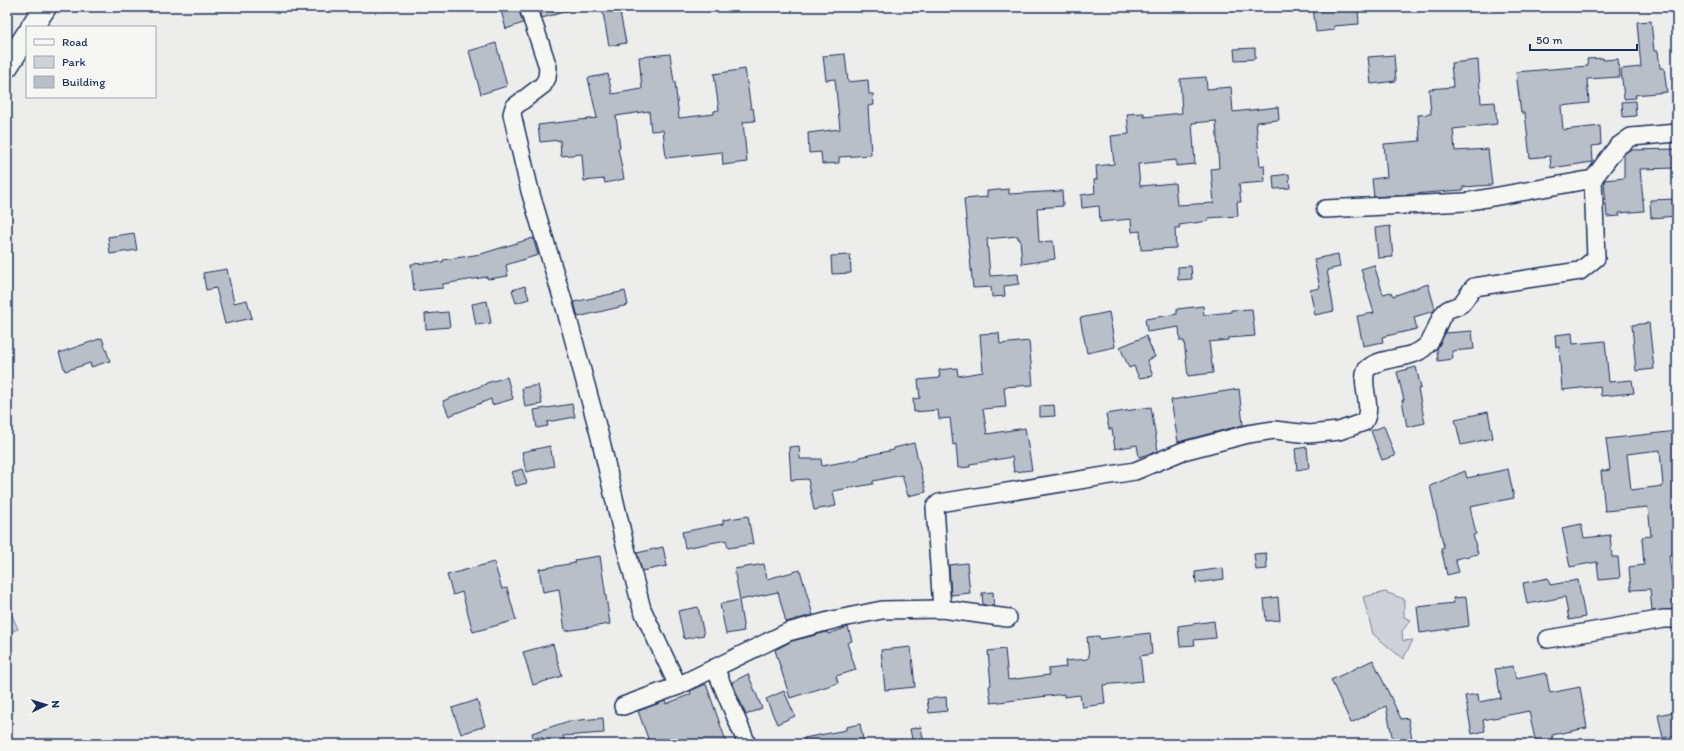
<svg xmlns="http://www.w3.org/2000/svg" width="1684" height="751" font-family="Itim,sans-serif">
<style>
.green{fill:#ced2d7;stroke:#74809a}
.building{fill:#b9bfc8;stroke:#1b2f5e;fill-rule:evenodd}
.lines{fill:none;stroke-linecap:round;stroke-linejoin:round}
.minor-casing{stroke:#1b2f5e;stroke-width:20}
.trunk-casing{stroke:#1b2f5e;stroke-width:25}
.minor{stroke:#f6f6f2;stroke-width:17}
.trunk{stroke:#f6f6f2;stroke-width:22}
</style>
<rect width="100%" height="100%" fill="#edeeec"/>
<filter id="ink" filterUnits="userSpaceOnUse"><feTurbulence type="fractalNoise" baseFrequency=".025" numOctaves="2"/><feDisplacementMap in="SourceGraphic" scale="8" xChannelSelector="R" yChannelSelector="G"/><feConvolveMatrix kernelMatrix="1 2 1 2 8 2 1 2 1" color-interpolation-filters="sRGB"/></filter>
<g filter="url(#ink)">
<g class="green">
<path d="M1385 592 1404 599V617L1411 620 1402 631 1403 641 1413 640 1403 659 1373 634 1363 597Z"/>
<path d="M7 604 18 629 7 633Z"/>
</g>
<g class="building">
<path d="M500 7H518L523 23 506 29Z"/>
<path d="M539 7H568V11L542 18Z"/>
<path d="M602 7H619L626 43 609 46Z"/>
<path d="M1313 7H1332V10L1358 8 1359 24 1334 26V30L1316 32Z"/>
<path d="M1651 21 1654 51H1658L1660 68H1664L1667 92 1635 95 1636 98 1624 99 1621 69 1641 67 1637 22Z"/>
<path d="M496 43 507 86 481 94 469 51Z"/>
<path d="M1255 48V59L1235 60 1234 49Z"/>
<path d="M670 54 674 82H675L679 118 714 114V111L719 110 714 74 745 69 751 109 753 108 755 121 743 122 747 162 723 165 722 152 666 158 663 130 651 131 649 111 616 116 620 148H618L624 179 605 183 604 179 584 181 582 154 561 156 560 140 540 142 538 125 597 118 588 78 608 74 612 94 642 89 639 57Z"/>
<path d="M845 54 848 82 868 80 869 94H873L874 105 868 106 871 155 839 157V163L822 164 821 152 809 153 808 133 840 129 835 79 826 80 823 56Z"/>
<path d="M1394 55 1396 81 1371 84 1368 57Z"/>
<path d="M1603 58V60L1618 59 1620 77 1587 79 1589 103 1561 106 1563 130 1600 126 1601 145 1592 146 1593 162 1551 168 1550 156 1530 158 1525 113H1521L1516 72 1588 66 1587 59Z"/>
<path d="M1478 60 1481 103 1495 102 1497 124 1453 129 1455 151 1488 149 1492 185 1463 187V190L1374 197 1372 179 1387 177 1384 144 1420 141 1418 115 1431 114 1429 89 1453 87 1451 63Z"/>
<path d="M1206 77 1207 89 1231 87 1233 112 1278 107 1279 120 1256 122 1260 166 1264 165 1265 182 1239 184 1241 202H1237L1238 216 1208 218V221L1179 225 1180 228H1175L1176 248 1141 250 1140 231 1132 232 1131 219 1100 222 1099 206 1082 208 1081 195 1095 193 1094 180 1097 179 1096 166 1114 164 1111 136 1129 134 1127 114 1144 113V117L1182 113 1180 79ZM1216 121 1219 168 1211 169 1214 203 1177 205 1175 183 1140 186 1138 164 1176 160V166L1195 164 1192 123Z"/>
<path d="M1635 101 1636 116 1623 117 1622 102Z"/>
<path d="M1677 149V168L1640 169 1644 211 1619 213 1620 216 1607 217 1604 181 1605 180 1624 178V154L1629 150Z"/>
<path d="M1289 174 1290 188 1274 189 1273 176Z"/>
<path d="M1009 189V194L1062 191 1063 206 1037 208 1039 242 1053 241 1055 259 1022 264 1020 239H1018V236L987 239 990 276 1018 274 1019 284 1004 286 1005 296 992 297 991 287 973 288 964 199 987 197V191Z"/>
<path d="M1677 199V216L1651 218 1650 200Z"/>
<path d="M1390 226 1393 257 1378 258 1375 228Z"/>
<path d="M134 233 137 250 110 254 108 237Z"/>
<path d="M533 238 538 255 506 265 508 276 488 279 487 277 443 284V288L414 291 411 264 443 262V260L481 254Z"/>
<path d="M1338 254 1340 267 1327 270 1334 311 1315 315 1310 290 1320 288 1314 259Z"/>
<path d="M850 255 851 273 832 274 831 256Z"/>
<path d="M1374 265 1383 294 1391 292 1393 296 1428 284 1435 309 1434 311 1414 317 1417 329 1382 337 1383 342 1363 346 1357 316 1374 313 1361 269Z"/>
<path d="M1191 266 1192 279 1178 280V267Z"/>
<path d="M227 269 234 303 247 300 252 318 225 324 216 288 206 290 203 273Z"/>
<path d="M525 286 529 299 516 303 512 290Z"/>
<path d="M625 291 628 305 578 317 574 302Z"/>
<path d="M487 301 491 323 476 325 472 304Z"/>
<path d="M1203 306 1204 315 1231 312V310L1252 309 1255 336 1228 338V340L1209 342 1213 373 1188 376 1184 341H1180L1179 327 1147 332 1145 319 1177 314V309Z"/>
<path d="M448 312 450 327 426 329 425 314Z"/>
<path d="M1109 312 1115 347 1087 353 1080 318Z"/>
<path d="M1649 323 1654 369 1636 371 1632 325Z"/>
<path d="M1472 331 1474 349 1452 351 1453 359 1438 361 1437 349 1445 333Z"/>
<path d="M999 333 1000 344 1029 341 1033 385 1004 387 1006 407 983 409 987 434 1025 428 1032 470 1014 472 1012 457 970 464V467L958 468 956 444 953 445 950 418 939 419 938 410 914 412 913 399 920 398 918 380 940 378 939 370 957 368 958 376 983 372 980 334Z"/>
<path d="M1572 333 1573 344 1605 341 1609 382 1632 380 1634 393 1601 396 1600 386 1562 390 1559 347H1556L1555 335Z"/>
<path d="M1146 336 1155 357 1147 360 1153 376 1139 378 1134 366 1129 368 1120 347Z"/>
<path d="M102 338 110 361 91 367 90 363 65 371 59 353Z"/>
<path d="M1416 367 1421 388 1418 389 1425 423 1407 427 1402 400H1404L1397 372Z"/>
<path d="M507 377 513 399 492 405 491 399 449 416 443 401 486 384V383Z"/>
<path d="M538 385 542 404 525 407 522 388Z"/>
<path d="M1239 389 1243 425 1178 442 1171 400Z"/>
<path d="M572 404 575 417 547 422 548 426 537 428 534 410Z"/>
<path d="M1054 405 1055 416 1040 417V406Z"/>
<path d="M1151 407 1158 451 1139 457 1137 445 1115 449 1112 429H1109L1106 414Z"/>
<path d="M1488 412 1493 438 1461 445 1455 419Z"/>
<path d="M1384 426 1395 456 1382 460 1371 431Z"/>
<path d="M1677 431V554L1669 555 1675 609 1652 611 1650 589 1631 590 1629 567 1644 565 1642 537 1651 536 1648 507 1605 511 1601 471 1610 470 1606 439ZM1660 450 1663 486 1631 490 1627 454Z"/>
<path d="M914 443 926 492 908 496 902 475 873 481V484L833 491 836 506 814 510 808 479 791 480 789 447 799 446 800 459H821L822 466 859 459V457L894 450V448Z"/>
<path d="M550 446 554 466 526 472 522 452Z"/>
<path d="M1307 447 1309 468 1297 470 1295 449Z"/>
<path d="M522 469 527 483 516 486 512 472Z"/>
<path d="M1508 469 1514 498 1470 507 1476 534 1473 535 1478 554 1455 559 1459 572 1447 575 1441 548H1444L1430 486 1465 471 1467 478Z"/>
<path d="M748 516 753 544 728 548 726 540 685 548 682 532 723 524V520Z"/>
<path d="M1581 524 1584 538 1610 535 1612 557H1618L1620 578 1599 580 1597 562 1570 567 1562 528Z"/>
<path d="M663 547 667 566 642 571 637 553Z"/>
<path d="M1266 553 1267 569 1256 570 1254 554Z"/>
<path d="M600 556 610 624 565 631 559 589 543 592 539 569 575 563 574 560Z"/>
<path d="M494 562 502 589 507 588 516 620 473 632 462 592 453 595 447 575Z"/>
<path d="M967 563 970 593 951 595 949 565Z"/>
<path d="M764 564 767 579 800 570 813 615 786 622 778 592 740 600 734 569Z"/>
<path d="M1223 568 1224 579 1196 583 1195 572Z"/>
<path d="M1548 578 1550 585 1578 580 1585 617 1569 620 1565 597 1527 604 1523 583Z"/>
<path d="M993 592 994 606 983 605 982 593Z"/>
<path d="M1278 597 1280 620 1266 621 1264 599Z"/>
<path d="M1466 597 1469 626 1420 633 1417 607 1454 603 1453 598Z"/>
<path d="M739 600 744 631 726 634 720 604Z"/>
<path d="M698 607 704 635 684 639 678 611Z"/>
<path d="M1214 621 1216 638 1194 640 1195 645 1180 646 1178 626Z"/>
<path d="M848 627 852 641 847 643 856 670 836 676 838 683 790 698 775 650 792 641 827 632 828 634Z"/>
<path d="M1150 633 1152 654 1140 656 1143 681 1103 685 1105 704 1082 707 1080 695 1064 697V694L991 703 989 686 991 685 988 651 1005 649 1008 680 1049 675 1048 669 1066 667 1065 661 1087 659 1089 657 1087 637 1099 636 1100 639Z"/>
<path d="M553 644 562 676 533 685 523 652Z"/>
<path d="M911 647 915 687 885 690 881 650Z"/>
<path d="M1373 660 1401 719 1408 718 1413 744H1398L1397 740 1393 741 1386 706 1351 723 1331 680Z"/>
<path d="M1513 666 1516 679 1546 673 1550 693 1580 687 1587 728 1552 735 1554 744H1536L1529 711 1483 720 1485 731 1472 734 1465 696 1478 694 1479 702 1501 698 1495 669Z"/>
<path d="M748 674 762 708 746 715 732 682Z"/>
<path d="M706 684 727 744H650L638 711 665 701 666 704 691 694 690 691Z"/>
<path d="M784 691 795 716 777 724 766 699Z"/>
<path d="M946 697 947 711 929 713 927 699Z"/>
<path d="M477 700 485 726 461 734 452 708Z"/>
<path d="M1677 711V735L1663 738 1658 715Z"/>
<path d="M603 718 604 733 563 736 565 744H544L542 737 533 738 532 733 569 721Z"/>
<path d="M860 724 864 744H804V738L846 730V727Z"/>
<path d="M921 727 924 744H913L910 729Z"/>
</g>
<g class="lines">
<defs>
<g id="minor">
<path d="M528 7 548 67 547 78 543 85 514 107 512 114 530 191 564 304 600 437 624 541 642 609 678 686"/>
<path d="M1325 209 1465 202 1593 179 1617 147 1631 137 1677 133"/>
<path d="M942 609 935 507 939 503 1135 471 1183 451 1248 434 1274 430 1309 434 1339 431 1364 422C1374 406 1360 388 1366 370 1381 355 1410 361 1425 347 1436 338 1436 322 1445 312 1449 307 1456 308 1461 304 1466 299 1469 292 1474 287L1580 271 1596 258 1593 179"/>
<path d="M1548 639 1664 619H1677"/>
<path d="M715 668 747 744"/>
<path d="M623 706 678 686 788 632 833 620 882 610 942 609 1008 618"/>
</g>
<g id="trunk">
<path d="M32 27 45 7"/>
<path d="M7 66 27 35"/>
</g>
</defs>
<use href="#minor" class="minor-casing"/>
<use href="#trunk" class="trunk-casing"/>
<use href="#minor" class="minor"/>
<use href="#trunk" class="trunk"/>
</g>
</g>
<rect width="1684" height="751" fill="none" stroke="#f6f6f2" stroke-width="24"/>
<rect x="12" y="12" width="1660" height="727" fill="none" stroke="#1b2f5e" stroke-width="1.5" filter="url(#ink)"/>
<rect x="26" y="26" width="130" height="72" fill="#f6f6f2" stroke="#9ea6b7"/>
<rect x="34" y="39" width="20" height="6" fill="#f6f6f2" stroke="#9ea6b7"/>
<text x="62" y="46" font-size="12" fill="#1b2f5e">Road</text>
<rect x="34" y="56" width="20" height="12" fill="#ced2d7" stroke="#9ea6b7"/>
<text x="62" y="66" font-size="12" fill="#1b2f5e">Park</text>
<rect x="34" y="76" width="20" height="12" fill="#b9bfc8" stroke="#9ea6b7"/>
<text x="62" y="86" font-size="12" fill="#1b2f5e">Building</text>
<g transform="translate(46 705) rotate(86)" stroke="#f6f6f2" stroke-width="3" paint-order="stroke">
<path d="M0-3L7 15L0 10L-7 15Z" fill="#1b2f5e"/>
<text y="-6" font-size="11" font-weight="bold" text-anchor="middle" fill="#1b2f5e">N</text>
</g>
<path d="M1530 44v6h107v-6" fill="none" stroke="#1b2f5e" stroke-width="2"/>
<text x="1536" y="44" font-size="12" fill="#1b2f5e" stroke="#f6f6f2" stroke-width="3" paint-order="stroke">50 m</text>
</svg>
